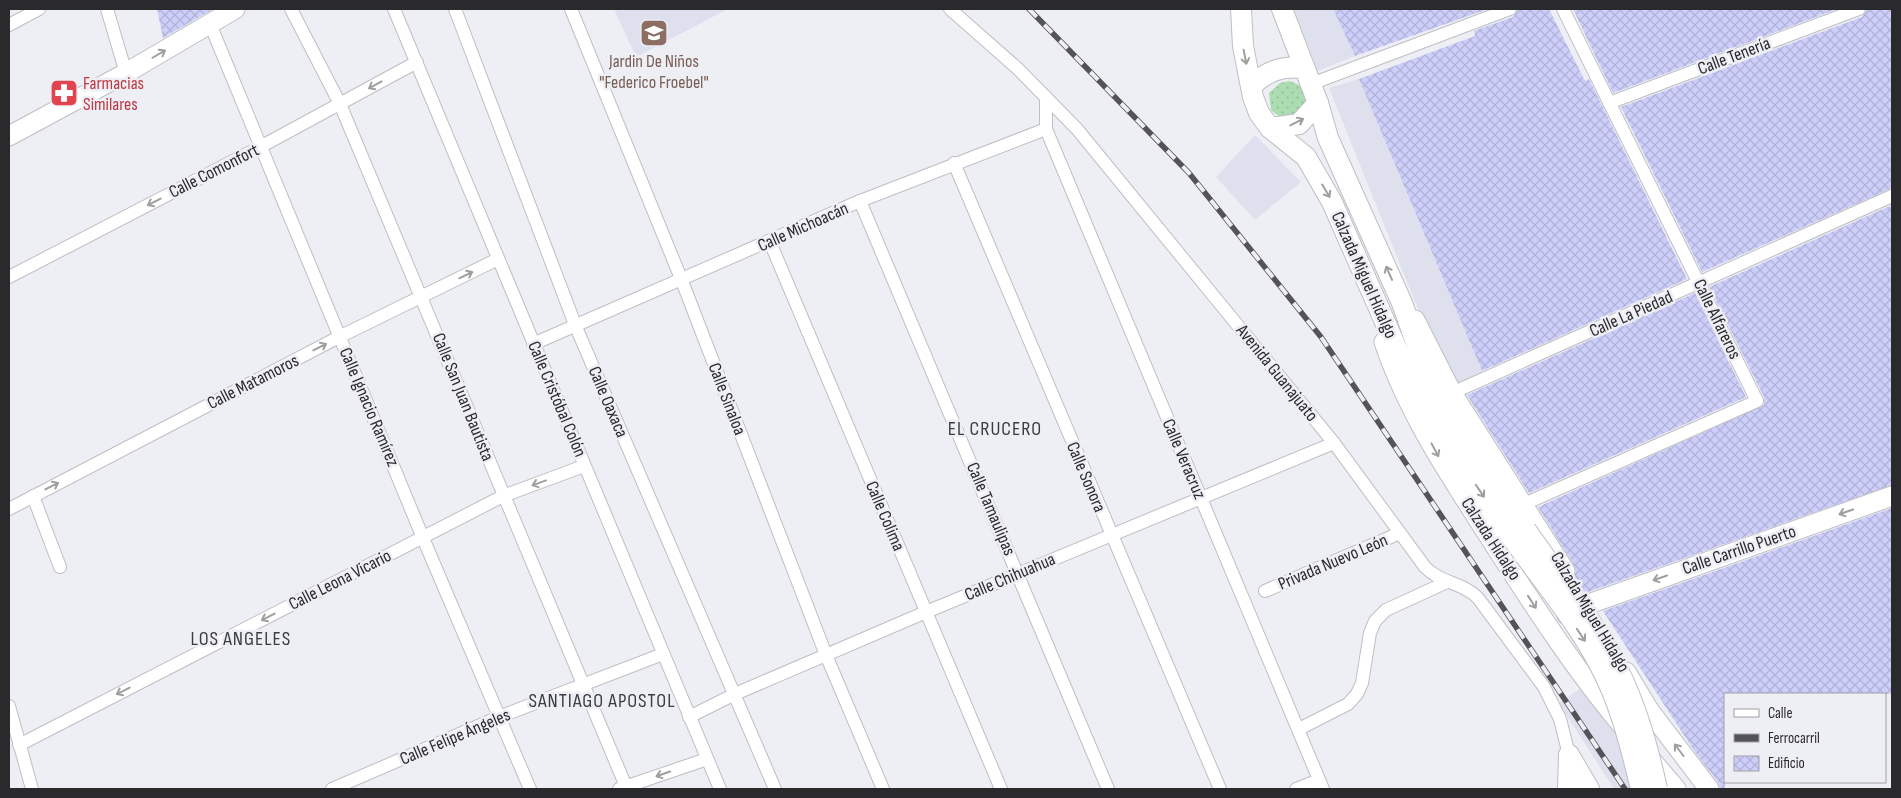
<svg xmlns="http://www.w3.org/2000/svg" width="1901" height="798" font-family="'Sofia Sans Condensed',sans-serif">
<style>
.built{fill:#dfe0ee}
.park{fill:url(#park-dots)}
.building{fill:url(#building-cross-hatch)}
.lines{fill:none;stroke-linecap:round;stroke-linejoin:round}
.street-casing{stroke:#bebec5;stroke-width:14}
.secondary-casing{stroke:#bebec5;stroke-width:21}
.primary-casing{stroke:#bebec5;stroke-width:22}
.street{stroke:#fff;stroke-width:12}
.secondary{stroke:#fff;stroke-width:19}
.primary{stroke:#fff;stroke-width:20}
.rail-casing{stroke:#545458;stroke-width:5.5}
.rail{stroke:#eeeef5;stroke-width:4;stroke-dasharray:11;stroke-linecap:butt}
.primary-bridge-casing{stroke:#bebec5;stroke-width:22;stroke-linecap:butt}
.primary-bridge{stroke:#fff;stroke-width:20}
.oneway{stroke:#9f9fa0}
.labels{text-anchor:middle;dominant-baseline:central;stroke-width:5;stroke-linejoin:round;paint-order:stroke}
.street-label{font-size:18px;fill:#2a2a2d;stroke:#eeeef5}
.education-label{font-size:18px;fill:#785e54;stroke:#eeeef5}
.health-label{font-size:18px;fill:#be3a42;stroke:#eeeef5;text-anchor:start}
.quarter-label{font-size:20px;letter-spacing:1px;fill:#3b3c41;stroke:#eeeef5}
</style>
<defs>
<pattern id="park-dots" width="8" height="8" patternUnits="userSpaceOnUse" patternTransform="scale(1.25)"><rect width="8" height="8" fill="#acddb1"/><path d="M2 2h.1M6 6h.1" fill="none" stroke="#94be99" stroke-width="1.8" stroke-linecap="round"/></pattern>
<pattern id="building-cross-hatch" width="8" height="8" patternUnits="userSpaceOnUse" patternTransform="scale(1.25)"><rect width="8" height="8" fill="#cdcffa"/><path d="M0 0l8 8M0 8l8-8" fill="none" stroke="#b0b2d7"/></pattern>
</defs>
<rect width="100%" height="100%" fill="#eeeef5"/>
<g class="built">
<path d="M614 9H728L636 57Z"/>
<path d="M1294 9H1333L1355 56 1318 71Z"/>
<path d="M1359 79 1485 379 1452 393 1329 88Z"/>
<path d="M1255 135 1301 182 1255 220 1216 177Z"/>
<path d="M1581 688 1666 789H1614L1559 703Z"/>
</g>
<path class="park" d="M1290 81 1301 86 1309 99 1302 116 1282 119 1271 110 1269 93 1280 83Z"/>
<g class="building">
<path d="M157 9H213L163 38Z"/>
<path d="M1333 9H1488L1355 56Z"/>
<path d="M1518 9H1549L1585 81 1589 79 1687 279 1482 371 1359 79 1475 36 1474 31 1513 17Z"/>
<path d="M1573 9H1837L1613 93Z"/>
<path d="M1867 9H1892V188L1702 272 1621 107 1862 17Z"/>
<path d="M1892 205V485L1585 593 1574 577 1576 571 1574 565 1538 507 1764 405V397L1709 287Z"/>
<path d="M1695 293 1746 397 1529 493 1467 395Z"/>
<path d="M1892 508V694H1725V789H1720L1718 782 1697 755 1603 611Z"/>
</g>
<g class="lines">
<defs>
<g id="street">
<path d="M107 9 126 73"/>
<path d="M291 9 340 104 627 789"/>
<path d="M394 9 720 789"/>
<path d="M455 9 576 327 775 789"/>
<path d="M571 9 682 281 826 655 883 789"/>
<path d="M950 9 1017 68 1077 129 1334 443 1425 567C1440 583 1464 583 1478 598L1544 687 1560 719 1569 755"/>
<path d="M210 24 423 538 530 789"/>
<path d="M9 25 39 9"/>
<path d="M1311 84 1510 9"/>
<path d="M1046 97V129L1323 789"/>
<path d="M1609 103 1859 9"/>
<path d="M954 163 1220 789"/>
<path d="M860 201 1108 789"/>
<path d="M770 242 1001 789"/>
<path d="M9 277 260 147 417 62"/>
<path d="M533 344 860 201 1046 129"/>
<path d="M1452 393 1892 196"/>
<path d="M33 496 60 567"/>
<path d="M1524 504 1757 401 1563 9"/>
<path d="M9 509 339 337 498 259"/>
<path d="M1265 591 1400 533"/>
<path d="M9 706 32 789"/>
<path d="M689 717 735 694 926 612 1334 443"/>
<path d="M1299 729 1348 704 1357 694 1362 683 1370 633 1375 621 1386 610 1447 582"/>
<path d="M19 745 503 496 584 466"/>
<path d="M332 789 499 717 663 654"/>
<path d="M619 789 707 759"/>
<path d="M1296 789 1319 780"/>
</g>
<g id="secondary">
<path d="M9 136 126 73 235 9"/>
<path d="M1415 320 1452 393 1565 571"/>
<path d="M1384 342C1408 414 1451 477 1492 541 1534 606 1575 670 1625 729"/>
<path d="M1567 615 1586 605 1892 496"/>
<path d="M1626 672 1649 710 1709 789"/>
<path d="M1648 756 1676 789"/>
</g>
<g id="primary">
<path d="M1241 9 1243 46 1253 97 1259 113 1270 128 1306 157 1332 202 1412 383 1433 423 1512 538"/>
<path d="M1282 9 1318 103 1328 138 1402 303 1427 374 1448 413 1526 530"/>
<path d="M1251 86C1267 71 1281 66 1303 68"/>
<path d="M1270 128 1299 124 1318 103"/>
<path d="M1569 755 1589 789"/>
<path d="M1568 789 1569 755"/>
</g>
</defs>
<use href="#street" class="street-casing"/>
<use href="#secondary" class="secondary-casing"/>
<use href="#primary" class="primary-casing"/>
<use href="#street" class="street"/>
<use href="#secondary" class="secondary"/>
<use href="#primary" class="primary"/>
<defs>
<path id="rail" d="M1029 9 1189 173 1321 337 1625 789"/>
</defs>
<use href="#rail" class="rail-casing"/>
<use href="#rail" class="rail"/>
<defs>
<g id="primary-bridge">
<path d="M1526 530C1560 579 1598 626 1623 680 1639 715 1649 752 1657 789"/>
<path d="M1512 538C1547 587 1589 635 1612 691 1625 723 1633 756 1641 789"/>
</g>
</defs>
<use href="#primary-bridge" class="primary-bridge-casing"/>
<use href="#primary-bridge" class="primary-bridge"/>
</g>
<defs><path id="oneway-shaft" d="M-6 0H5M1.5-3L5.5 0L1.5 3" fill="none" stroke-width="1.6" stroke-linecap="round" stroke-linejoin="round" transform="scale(1.25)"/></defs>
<g class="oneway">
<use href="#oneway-shaft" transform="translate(159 54) rotate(-30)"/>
<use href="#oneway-shaft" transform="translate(1245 57) rotate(79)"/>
<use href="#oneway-shaft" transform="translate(375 85) rotate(151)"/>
<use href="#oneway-shaft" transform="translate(1297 122) rotate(-27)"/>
<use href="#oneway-shaft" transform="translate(1326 191) rotate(59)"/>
<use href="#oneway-shaft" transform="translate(154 202) rotate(153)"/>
<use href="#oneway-shaft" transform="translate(1389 273) rotate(-114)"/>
<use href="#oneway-shaft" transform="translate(466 275) rotate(-26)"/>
<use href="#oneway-shaft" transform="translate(320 347) rotate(-27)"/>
<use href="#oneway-shaft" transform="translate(1435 450) rotate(62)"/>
<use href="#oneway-shaft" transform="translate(539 483) rotate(160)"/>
<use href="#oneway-shaft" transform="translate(52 486) rotate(-27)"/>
<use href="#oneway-shaft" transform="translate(1480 491) rotate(56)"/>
<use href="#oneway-shaft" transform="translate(1846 512) rotate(161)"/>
<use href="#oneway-shaft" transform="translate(1660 578) rotate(161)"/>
<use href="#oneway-shaft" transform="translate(1532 602) rotate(57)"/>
<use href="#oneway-shaft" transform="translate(268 617) rotate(153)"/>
<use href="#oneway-shaft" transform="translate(1581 635) rotate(56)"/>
<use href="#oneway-shaft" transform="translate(123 691) rotate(153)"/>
<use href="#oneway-shaft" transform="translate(1679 750) rotate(-127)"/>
<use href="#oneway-shaft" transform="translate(663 774) rotate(161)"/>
</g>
<defs>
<symbol id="school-square" viewBox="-11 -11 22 22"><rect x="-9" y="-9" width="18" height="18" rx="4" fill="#8d6e63" stroke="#eeeef5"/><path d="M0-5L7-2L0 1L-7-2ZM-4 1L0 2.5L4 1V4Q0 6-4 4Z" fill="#fff"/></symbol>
<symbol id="pharmacy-square" viewBox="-11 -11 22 22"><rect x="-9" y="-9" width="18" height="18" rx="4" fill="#e0444e" stroke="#eeeef5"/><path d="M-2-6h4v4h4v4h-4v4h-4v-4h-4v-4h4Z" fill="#fff"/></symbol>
</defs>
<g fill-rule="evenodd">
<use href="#school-square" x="638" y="17" width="32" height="32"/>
<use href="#pharmacy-square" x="48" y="77" width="32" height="32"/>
</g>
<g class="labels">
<g class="street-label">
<text transform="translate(1734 56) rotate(-21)">Calle Tenería</text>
<text transform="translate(214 171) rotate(-27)">Calle Comonfort</text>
<text transform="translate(803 227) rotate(-24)">Calle Michoacán</text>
<text transform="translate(1364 275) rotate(66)">Calzada Miguel Hidalgo</text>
<text transform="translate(1631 314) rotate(-24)">Calle La Piedad</text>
<text transform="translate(1717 319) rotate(64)">Calle Alfareros</text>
<text transform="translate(1277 373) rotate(51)">Avenida Guanajuato</text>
<text transform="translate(253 382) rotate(-27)">Calle Matamoros</text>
<text transform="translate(463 397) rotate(68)">Calle San Juan Bautista</text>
<text transform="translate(557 399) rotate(67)">Calle Cristóbal Colón</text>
<text transform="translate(727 399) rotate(69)">Calle Sinaloa</text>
<text transform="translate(608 402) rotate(67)">Calle Oaxaca</text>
<text transform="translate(369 407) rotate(67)">Calle Ignacio Ramírez</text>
<text transform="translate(1184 459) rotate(67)">Calle Veracruz</text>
<text transform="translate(1086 477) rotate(67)">Calle Sonora</text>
<text transform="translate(991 509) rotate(67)">Calle Tamaulipas</text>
<text transform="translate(885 516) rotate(67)">Calle Colima</text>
<text transform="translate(1491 539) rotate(57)">Calzada Hidalgo</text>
<text transform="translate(1739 550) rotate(-19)">Calle Carrillo Puerto</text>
<text transform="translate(1333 562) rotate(-23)">Privada Nuevo León</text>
<text transform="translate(1010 577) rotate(-23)">Calle Chihuahua</text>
<text transform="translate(340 580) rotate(-27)">Calle Leona Vicario</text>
<text transform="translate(1590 612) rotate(59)">Calzada Miguel Hidalgo</text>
<text transform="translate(455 737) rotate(-23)">Calle Felipe Ángeles</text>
</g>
<g class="education-label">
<text x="654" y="61">Jardin De Niños<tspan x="654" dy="21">"Federico Froebel"</tspan></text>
</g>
<g class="health-label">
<text x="83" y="83">Farmacias<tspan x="83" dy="21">Similares</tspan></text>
</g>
<g class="quarter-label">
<text x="995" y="429">EL CRUCERO</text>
<text x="241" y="639">LOS ANGELES</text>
<text x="602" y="701">SANTIAGO APOSTOL</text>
</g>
</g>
<rect width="1901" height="798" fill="none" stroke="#2a2a2d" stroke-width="20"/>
<rect x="1724" y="693" width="162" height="90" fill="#eeeef5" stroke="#a0a0a5"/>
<rect x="1734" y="709" width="25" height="8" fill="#ffffff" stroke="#a0a0a5"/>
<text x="1768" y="718" font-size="15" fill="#2a2a2d">Calle</text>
<rect x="1734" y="734" width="25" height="8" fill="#545458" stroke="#a0a0a5"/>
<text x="1768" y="743" font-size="15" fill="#2a2a2d">Ferrocarril</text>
<rect x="1734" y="756" width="25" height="15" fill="url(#building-cross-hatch)" stroke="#a0a0a5"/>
<text x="1768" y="768" font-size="15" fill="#2a2a2d">Edificio</text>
</svg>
